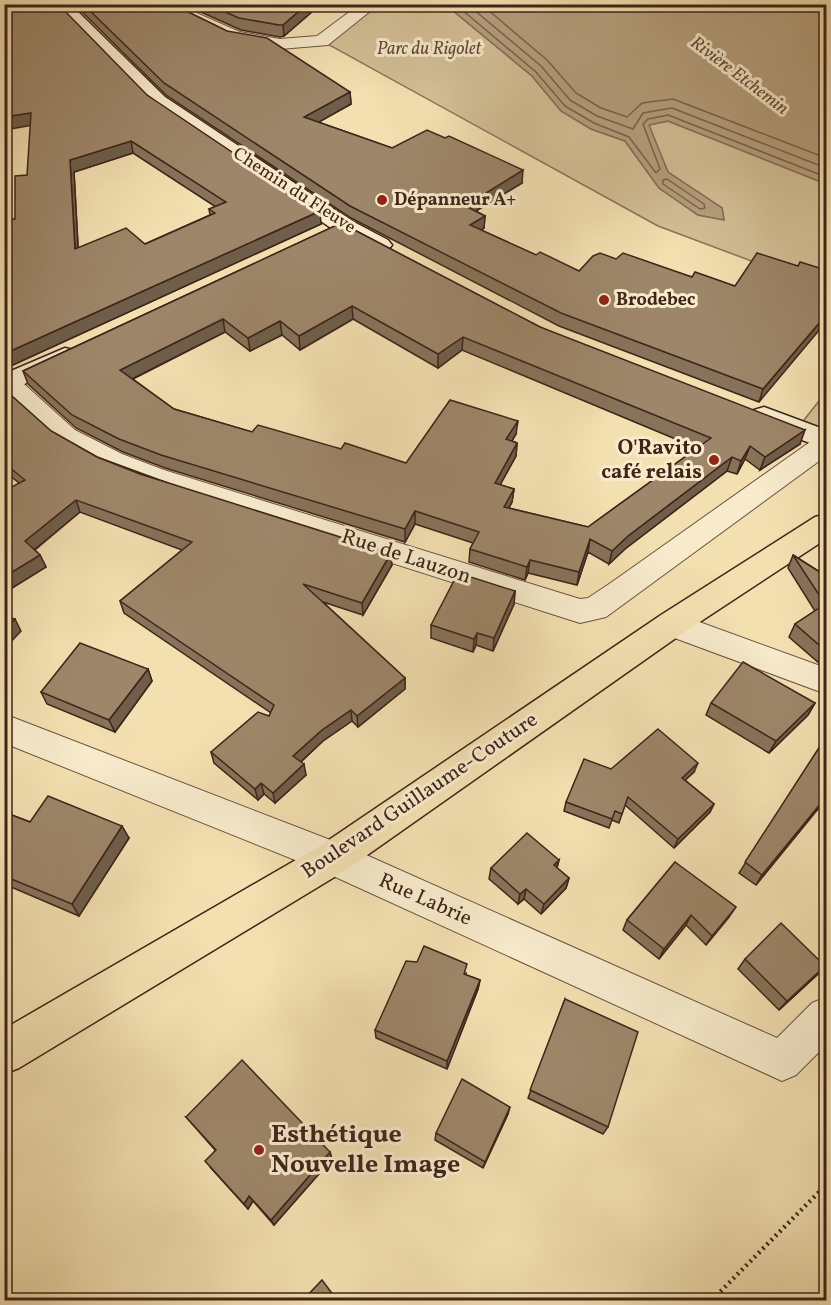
<svg xmlns="http://www.w3.org/2000/svg" width="831" height="1305" font-family="Vollkorn,serif">
<style>
.green{fill:#d4c097;stroke:#8a7258;stroke-width:1.5}
.water{fill:#b6a07e;stroke:#866e56;stroke-width:1.5}
.lines{fill:none;stroke-linecap:round;stroke-linejoin:round}
.shore{stroke:#7a624c;stroke-width:1.5}
.street-casing{stroke:#6c5340;stroke-width:2}
.secondary-casing{stroke:#3f241a;stroke-width:3}
.primary-casing{stroke:#3f241a;stroke-width:3}
.path{stroke:#3f241a;stroke-width:4.5;stroke-dasharray:2 4;stroke-linecap:butt}
.street{fill:#f7ebcc;fill-rule:evenodd}
.secondary{fill:#f7ebcc;fill-rule:evenodd}
.primary{fill:#f3e0b1;fill-rule:evenodd}
.wall{fill:#87735a;stroke:#3f241a;stroke-width:1.5;fill-rule:evenodd}
.shaded-wall{fill:#6e5e4a;stroke:#3f241a;stroke-width:1.5}
.building{fill:#9d8669;stroke:#3f241a;stroke-width:1.5;fill-rule:evenodd}
.poi-dot{fill:#8f2418;stroke:#f7ebcc;stroke-width:2}
.labels{text-anchor:middle;dominant-baseline:central;stroke-width:6;stroke-linejoin:round;paint-order:stroke}
.far-park-label{font-size:18px;font-style:italic;fill:#644b39;stroke:#f7ebcc}
.far-water-label{font-size:18px;font-style:italic;fill:#634938;stroke:#f7ebcc}
.far-street-label{font-size:18px;fill:#3f241a;stroke:#f7ebcc}
.far-poi-label{font-size:18px;font-weight:bold;fill:#3f241a;stroke:#f7ebcc;text-anchor:start}
.poi-label{font-size:21px;font-weight:bold;fill:#3f241a;stroke:#f7ebcc;text-anchor:end}
.street-label{font-size:21px;fill:#3f241a;stroke:#f7ebcc}
.near-poi-label{font-size:26px;font-weight:bold;fill:#3f241a;stroke:#f7ebcc;text-anchor:start}
</style>
<rect width="100%" height="100%" fill="#f3e0b1"/>
<filter id="stains"><feTurbulence type="fractalNoise" baseFrequency=".00333" numOctaves="4"/><feColorMatrix values="0 0 0 0 .2 0 0 0 0 .09 0 0 0 0 .02 0 0 0 .5 -.17"/></filter>
<radialGradient id="worn" r=".72"><stop offset=".6" stop-color="#630" stop-opacity="0"/><stop offset="1" stop-color="#630" stop-opacity=".3"/></radialGradient>
<g class="green">
<path d="M371 5H446L532 76 561 111 591 129 625 141 659 188 698 215 724 219 722 208 668 172 648 125 668 121 826 184V289L658 226 322 41Z"/>
<path d="M826 392V440L797 429Z"/>
</g>
<path class="water" d="M446 5H825L826 184 668 121 649 125 668 172 722 208 724 220 698 215 659 188 625 141 591 129 561 111 532 76Z"/>
<g class="lines">
<g class="shore">
<path d="M455 4 536 72 565 106 594 123 629 137 656 173 660 169 643 124 648 119 668 115 826 177"/>
<path d="M467 4 541 66 570 100 597 116 633 129 643 113 672 108 826 168"/>
<path d="M481 4 547 60 576 93 601 108 627 117 642 103 673 99 826 158"/>
<path d="M667 179 704 204 705 208 700 209 663 184V180Z"/>
</g>
<defs>
<g id="street">
<path d="M153 4H176L240 32 280 39 317 36 360 4H379L328 45 280 49 230 41Z"/>
<path d="M4 372 13 374 75 430 122 454 164 470 580 599 588 598 612 582 817 437 826 434V456L606 617 580 623 144 484 102 468 57 442 4 394Z"/>
<path d="M672 612 826 668V694L661 633 657 624 661 615Z"/>
<path d="M4 714 346 846 777 1038 812 1003 826 997V1045L796 1075 782 1081 320 870 4 743Z"/>
</g>
<g id="secondary">
<path d="M52 4H70L165 97 350 220 388 240 392 245 388 250H372L334 230 151 105Z"/>
<path d="M65 348 74 350 78 356 74 362 4 393V374Z"/>
<path d="M764 407 826 430V449L754 422 750 416 754 410Z"/>
</g>
<path id="primary" d="M826 514V539L683 633 346 870 19 1068 4 1074V1029L320 846 661 615 815 517Z"/>
</defs>
<use href="#street" class="street-casing"/>
<use href="#secondary" class="secondary-casing"/>
<use href="#primary" class="primary-casing"/>
<path class="path" d="M712 1300 826 1185"/>
<use href="#street" class="street"/>
<use href="#secondary" class="secondary"/>
<use href="#primary" class="primary"/>
</g>
<g class="wall">
<path d="M74 4H172L350 92 351 104 318 122 392 148 522 183 476 211 485 216 484 228 481 230 536 255 579 271 616 259 692 277 735 286 825 298 759 402 559 326 351 218 166 95Z"/>
<path d="M183 4H321L284 36 280 37 241 30Z"/>
<path d="M147 95 321 224 4 369V220L15 219 27 175ZM133 153 216 207 209 209 210 215 145 244 78 248 74 172Z"/>
<path d="M341 223 540 327 800 444 760 470 745 459 737 474 727 471 625 549 609 564 588 552 577 585 528 573 525 580 469 562 470 549 473 543 415 524 405 542 165 468 123 452 76 428 28 384 23 371ZM353 319 438 368 462 350 697 448 588 527 509 508 512 502 514 489 500 485 516 456 517 443 512 441 516 434 406 463 341 449 252 432 174 409 133 379 225 332 250 351 282 335 300 350Z"/>
<path d="M4 389 51 431 97 457 392 565 363 615 323 602 405 678V689L358 727 352 721 323 741 301 762 306 775 275 803 264 794 258 800 214 763 211 752 269 716 271 713 124 613 120 601 182 550 80 512 35 550 40 555 46 567 4 593 9 496 19 483 4 471Z"/>
<path d="M793 555 826 576V666L819 663 789 637 795 624 815 611 788 568Z"/>
<path d="M515 591 514 604 493 651 476 645 473 652 431 638V625Z"/>
<path d="M148 669 152 681 115 732 47 704 41 692Z"/>
<path d="M711 703H815L808 715 769 753 706 715Z"/>
<path d="M826 737V799L756 885 739 873Z"/>
<path d="M611 769 694 772 685 780 714 804 710 812 674 848 625 805 619 823 612 820 609 828 564 811 566 802Z"/>
<path d="M4 812 30 822 129 838 79 916 4 884Z"/>
<path d="M559 860 557 868 569 878 566 888 541 914 524 899 518 904 489 879 491 868Z"/>
<path d="M675 862 729 917 706 945 686 925 659 959 623 930 627 920Z"/>
<path d="M745 959 825 966 817 975 779 1010 738 969Z"/>
<path d="M466 973V975L480 980 478 989 447 1069 376 1038 375 1030Z"/>
<path d="M565 999 608 1127 603 1134 528 1098Z"/>
<path d="M508 1114 483 1168 435 1140 436 1133Z"/>
<path d="M186 1117 330 1152 332 1159 274 1225 253 1201 248 1209 210 1167 215 1150Z"/>
</g>
<g class="shaded-wall">
<path d="M307 4H321L284 36 283 25Z"/>
<path d="M350 92 351 104 305 130 304 117Z"/>
<path d="M31 113 34 125 4 130V117Z"/>
<path d="M131 141 133 153 74 172 79 262 75 249 70 160Z"/>
<path d="M523 170 522 183 464 218 465 206Z"/>
<path d="M320 211 321 224 4 369V354Z"/>
<path d="M485 216 484 228 469 237 470 225Z"/>
<path d="M352 306 353 319 300 350 299 336Z"/>
<path d="M826 315V322L759 402 763 389Z"/>
<path d="M223 319 225 332 124 383 120 370Z"/>
<path d="M280 321 282 335 250 351 248 338Z"/>
<path d="M463 337 462 350 438 368V354Z"/>
<path d="M518 421 516 434 505 453 506 439Z"/>
<path d="M805 430 800 444 760 470 765 457Z"/>
<path d="M517 443 516 456 494 496 495 483Z"/>
<path d="M750 446 745 459 737 474 741 461Z"/>
<path d="M732 457 727 471 625 549 609 564 612 551 628 536Z"/>
<path d="M514 489 512 502 502 520 504 507Z"/>
<path d="M76 500 80 512 30 553 25 541Z"/>
<path d="M415 511V524L405 542V529Z"/>
<path d="M590 539 588 552 577 585 579 572Z"/>
<path d="M391 553 392 565 363 615 362 603Z"/>
<path d="M40 555 46 567 4 593V577Z"/>
<path d="M530 560 528 573 525 580 527 567Z"/>
<path d="M515 591 514 604 493 651 494 638Z"/>
<path d="M15 619 21 631 4 649V630Z"/>
<path d="M477 633 476 645 473 652 474 639Z"/>
<path d="M148 669 152 681 115 732 109 720Z"/>
<path d="M405 678V689L358 727 357 716Z"/>
<path d="M815 703 808 715 769 753 776 741Z"/>
<path d="M351 710 352 721 323 741 295 767 293 756 322 730Z"/>
<path d="M698 763 694 772 678 787 682 778Z"/>
<path d="M304 764 306 775 275 803 273 793Z"/>
<path d="M261 783 264 794 258 800 255 789Z"/>
<path d="M826 797V799L756 885 762 875Z"/>
<path d="M714 804 710 812 674 848 678 839Z"/>
<path d="M122 826 129 838 79 916 72 904Z"/>
<path d="M559 860 556 871 554 865Z"/>
<path d="M569 878 566 888 541 914 544 904Z"/>
<path d="M526 889 524 899 518 904 520 894Z"/>
<path d="M736 907 729 917 706 945 712 936Z"/>
<path d="M691 915 686 925 659 959 664 949Z"/>
<path d="M825 966 817 975 779 1010 787 1001Z"/>
<path d="M480 980 478 989 447 1069V1061Z"/>
<path d="M510 1107 508 1114 483 1168 485 1162Z"/>
<path d="M330 1152 332 1159 274 1225 271 1220Z"/>
<path d="M249 1196 253 1201 248 1209 244 1204Z"/>
</g>
<g class="building">
<path d="M4 4H58L147 95 320 211 4 354V220L15 219V176L27 175 31 113 4 117ZM131 141 226 202 209 209 215 213 145 244 126 228 75 249 70 160Z"/>
<path d="M83 4H172L227 31 267 38 350 92 304 117 392 148 427 130 445 138 449 136 523 170 465 206 485 216 470 225 536 255 540 252 579 271 593 256 600 253 616 259 623 253 692 277 695 272 735 286 757 253 798 266 800 262 826 270V290L822 296 826 298V315L763 389 561 313 350 206 164 83Z"/>
<path d="M207 4H307L283 25H279L239 18Z"/>
<path d="M341 223 540 327 805 430 765 457 750 446 741 461 732 457 628 536 612 551 590 539 579 572 530 560 527 567 470 549 479 532 415 511 405 529 161 455 119 439 72 415 23 371ZM352 306 438 354 463 337 711 438 588 527 504 507 514 489 495 483 517 443 506 439 518 421 450 400 406 463 345 443 341 449 258 425 252 432 174 409 120 370 223 319 248 338 280 321 299 336Z"/>
<path d="M4 389 51 431 97 457 140 474 391 553 362 603 303 584 405 678 357 716 351 710 322 730 293 756 304 764 273 793 261 783 255 789 211 752 258 712 269 716 274 705 120 601 192 542 76 500 25 541 40 555 4 577V499L9 496 6 490 25 480 4 463Z"/>
<path d="M793 555 826 576V651L795 624 825 604Z"/>
<path d="M458 573 515 591 494 638 477 633 474 639 431 625Z"/>
<path d="M4 615 15 619 4 630Z"/>
<path d="M80 643 148 669 109 720 41 692Z"/>
<path d="M743 662 815 703 776 741 711 703Z"/>
<path d="M658 729 698 763 682 778 714 804 678 839 628 797 622 814 615 811 612 819 566 802 584 759 611 769Z"/>
<path d="M826 737V797L762 875 745 862Z"/>
<path d="M48 796 122 826 72 904 4 876V812L30 822Z"/>
<path d="M527 833 559 860 554 865 569 878 544 904 526 889 520 894 491 868Z"/>
<path d="M675 862 736 907 712 936 691 915 664 949 627 920Z"/>
<path d="M781 923 825 966 787 1001 745 959Z"/>
<path d="M424 946 467 964 464 974 480 980 447 1061 375 1030 406 961 417 962Z"/>
<path d="M565 999 638 1032 608 1127 530 1090Z"/>
<path d="M242 1060 330 1152 271 1220 249 1196 244 1204 205 1161 216 1150 186 1117Z"/>
<path d="M462 1079 510 1107 485 1162 436 1133Z"/>
<path d="M322 1280 337 1300H303Z"/>
</g>
<g class="poi-dot">
<circle cx="382" cy="200" r="6"/>
<circle cx="604" cy="300" r="6"/>
<circle cx="714" cy="460" r="6"/>
<circle cx="259" cy="1150" r="6"/>
</g>
<g class="labels">
<g class="far-park-label">
<text x="429" y="49">Parc du Rigolet</text>
</g>
<g class="far-water-label">
<text transform="translate(739 76) rotate(37)">Rivière Etchemin</text>
</g>
<g class="far-street-label">
<text transform="translate(294 191) rotate(33)">Chemin du Fleuve</text>
</g>
<g class="far-poi-label">
<text x="394" y="200">Dépanneur A+</text>
<text x="616" y="300">Brodebec</text>
</g>
<g class="poi-label">
<text x="702" y="448">O'Ravito<tspan x="702" dy="24">café relais</tspan></text>
</g>
<g class="street-label">
<text transform="translate(406 557) rotate(18)">Rue de Lauzon</text>
<text transform="translate(420 796) rotate(-34)">Boulevard Guillaume-Couture</text>
<text transform="translate(425 900) rotate(24)">Rue Labrie</text>
</g>
<g class="near-poi-label">
<text x="271" y="1135">Esthétique<tspan x="271" dy="30">Nouvelle Image</tspan></text>
</g>
</g>
<rect width="831" height="1305" fill="none" stroke="#f3e0b1" stroke-width="24"/>
<rect x="6" y="6" width="819" height="1293" fill="none" stroke="#3f241a" stroke-width="3"/>
<rect x="12" y="12" width="807" height="1281" fill="none" stroke="#3f241a" stroke-width="1.5"/>
<rect width="100%" height="100%" filter="url(#stains)"/>
<rect width="100%" height="100%" fill="url(#worn)"/>
</svg>
